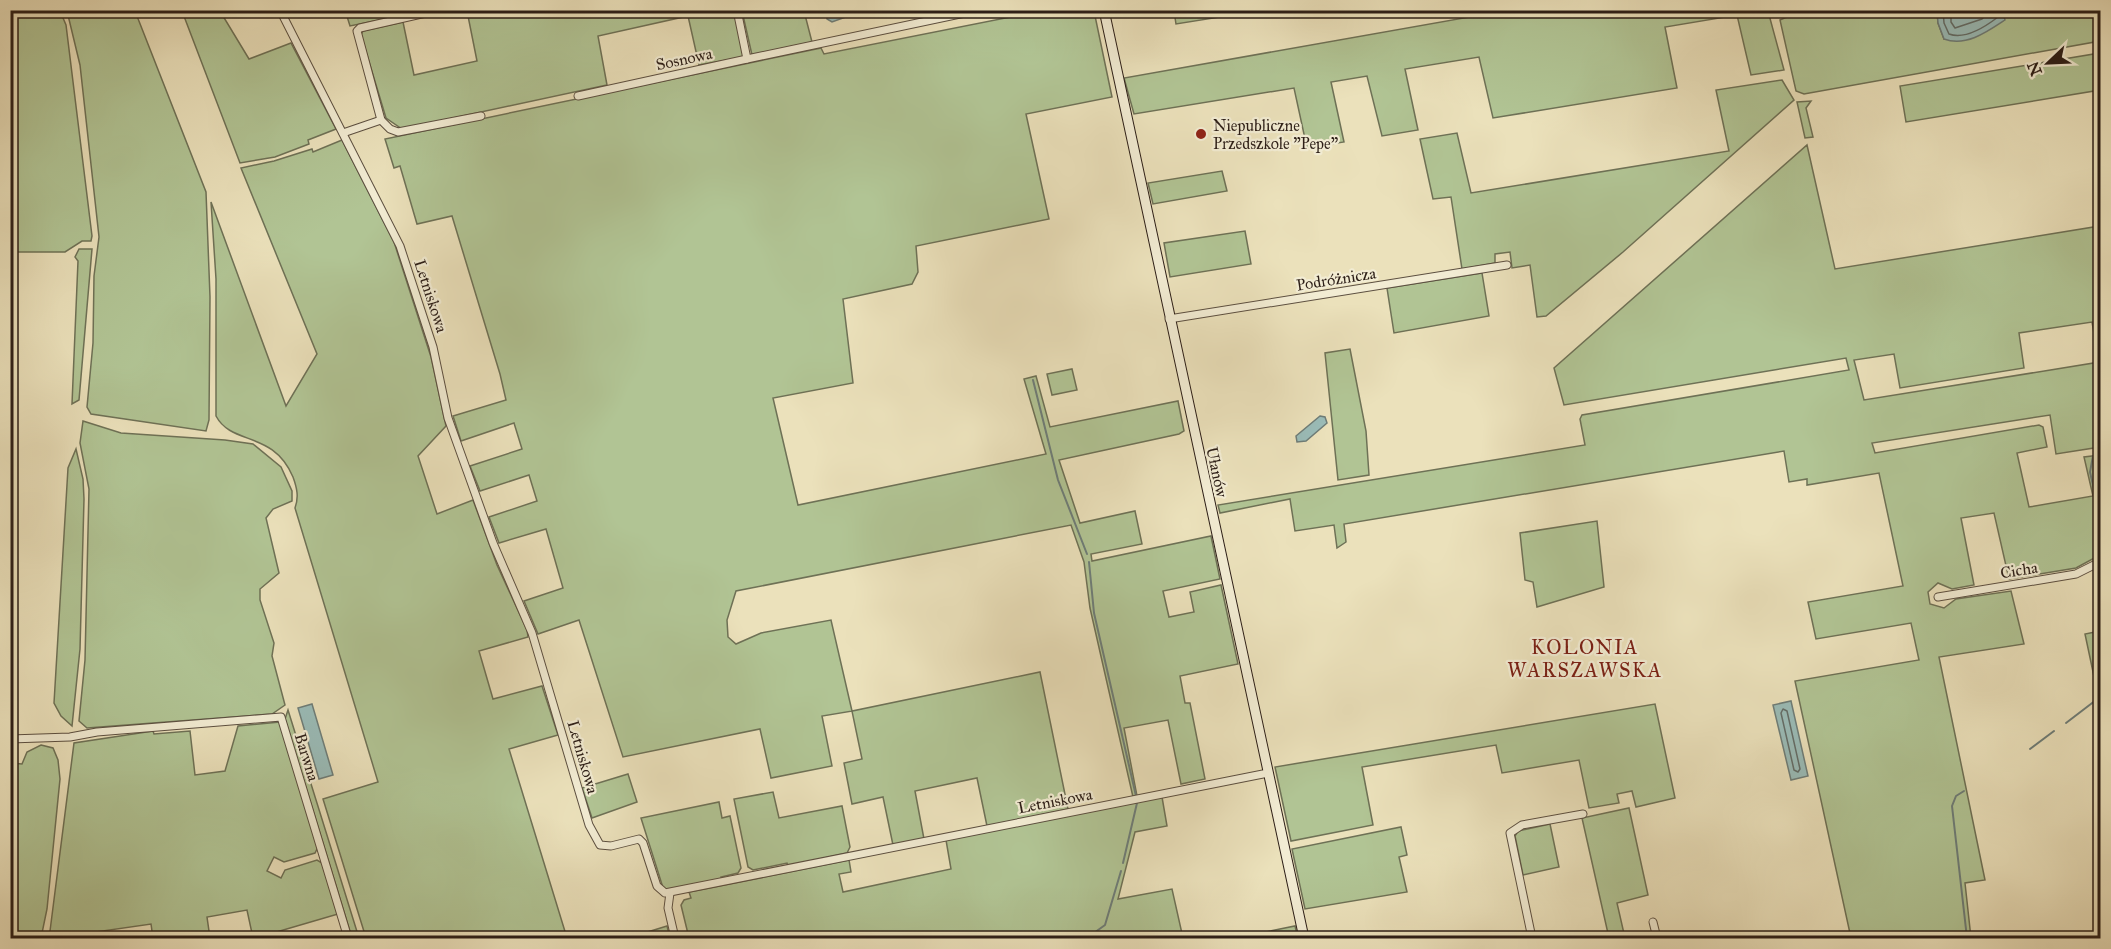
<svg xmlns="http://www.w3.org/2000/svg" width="2111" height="949" font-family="'IM FELL Great Primer',serif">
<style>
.green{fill:#b1c494;stroke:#6e7156;stroke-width:1.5}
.water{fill:#9abcb8;stroke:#6e7d78;stroke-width:1.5}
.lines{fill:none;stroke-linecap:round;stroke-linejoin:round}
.shore{stroke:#636d68;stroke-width:1.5}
.stream{stroke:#6e7d78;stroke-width:2}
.street-casing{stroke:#5c4f40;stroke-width:9}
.secondary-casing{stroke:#2c1e17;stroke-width:11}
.street{stroke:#f2ecd3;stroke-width:7}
.secondary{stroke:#f2ecd3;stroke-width:9}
.poi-dot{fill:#8f2418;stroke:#f2ecd3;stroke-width:2}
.labels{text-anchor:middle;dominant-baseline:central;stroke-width:4.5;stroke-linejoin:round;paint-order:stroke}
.street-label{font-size:16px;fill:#2c1e17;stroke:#f2ecd3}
.poi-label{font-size:16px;fill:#2c1e17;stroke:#f2ecd3;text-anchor:start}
.quarter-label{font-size:20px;letter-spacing:1.5px;fill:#7a1f14;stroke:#f2ecd3}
</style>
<rect width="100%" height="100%" fill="#ebe1bb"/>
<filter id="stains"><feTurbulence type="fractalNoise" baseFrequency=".00333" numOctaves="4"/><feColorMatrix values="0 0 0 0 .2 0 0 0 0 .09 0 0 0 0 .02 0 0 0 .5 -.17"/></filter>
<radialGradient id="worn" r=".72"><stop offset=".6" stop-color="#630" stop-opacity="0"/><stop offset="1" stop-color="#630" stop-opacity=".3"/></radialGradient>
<g class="green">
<path d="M11 10 60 11 66 25 92 236 91 241H82L65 252H11Z"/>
<path d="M345 10 423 11 350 26Z"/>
<path d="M2019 10 2100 11V41L1804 94 1796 91 1780 20C1817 2 1894 11 1937 11L1938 23 1944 39 2004 20V13Z"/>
<path d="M67 11H135L206 192 210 297 209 420 206 431 91 414 87 407 93 343 94 276 99 237 80 65Z"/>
<path d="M182 11H220L249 59 291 43 336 129 308 140 309 144 275 157 240 163Z"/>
<path d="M467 11H734L744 57 699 65 688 16 598 36 607 85 402 129 386 118 361 35 363 31 403 22 414 75 477 61Z"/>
<path d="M742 11H804L812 42 752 55Z"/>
<path d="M1041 11H1094L1112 97 1026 114 1049 219 916 246 918 272 912 284 843 299 853 383 773 398 798 505 1046 454 1024 379 1036 376 1050 427 1178 401 1184 431 1179 434 1059 460 1080 523 1135 511 1142 544 1091 554 1092 561 1211 536 1220 579 1163 591 1169 617 1194 612 1190 592 1221 585 1238 664 1180 676 1185 703H1190L1205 779 1181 784 1168 720 1124 728 1137 796 1133 797 1090 608 1084 562 1071 525 736 591 727 620 728 637 736 644 761 633 831 620 852 711 1040 672 1068 809 987 826 977 778 915 791 924 839 893 845 883 797 852 804 844 763 862 759 852 711 822 716 832 766 771 778 760 729 623 757 579 620 538 634 524 601 563 588 546 529 499 543 489 517 537 501 529 475 480 491 470 466 522 449 514 423 461 441 453 416 506 400 500 374 452 216 417 224 400 166 394 168 385 139 821 48 824 54Z"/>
<path d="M1174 11H1238L1239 14 1176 24Z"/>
<path d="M1480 11H1768L1784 70 1751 75 1737 15 1665 27 1677 88 1493 118 1479 57 1405 69 1418 130 1382 136 1367 76 1331 82 1344 142 1307 148 1294 88 1134 114 1124 78 1481 15Z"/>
<path d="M2100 53V90L1906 122 1900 86Z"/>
<path d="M1782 80 1794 100 1623 252 1546 316 1537 317 1530 265 1512 268 1510 252 1495 254V263L1462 269 1451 197 1433 199 1420 139 1457 133 1471 193 1729 151 1716 90Z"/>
<path d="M1811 101 1806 108 1813 137 1805 138 1797 102Z"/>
<path d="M342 140 394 242 431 357 446 426 418 456 437 514 473 500 497 565 527 630 528 637 479 651 493 699 542 686 558 735 509 749 567 938H366L323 799 378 782 295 508C299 497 297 488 293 477 273 430 232 446 216 416V279L211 202 286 406 317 354 241 168 274 161 312 149 313 152Z"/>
<path d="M1807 145 1835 269 2100 226V355L2098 356 2092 322 2019 333 2024 368 1900 388 1894 354 1854 360 1864 400 2100 362V447L2056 454 2050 415 1872 443 1875 453 2039 425 2043 427 2047 447 2017 453 2029 507 2093 496 2084 457 2100 455V555L2076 568 2009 579 1994 513 1961 518 1974 585 1952 589 1938 583 1928 592 1930 604 1944 608 1956 599 2011 591 2024 644 1939 657 1985 880 1965 883 1971 938H1963L1962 933 1923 938H1851L1795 681 1919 660 1911 623 1816 639 1808 602 1903 586 1879 473 1807 485V479L1789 482 1784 451 1344 524 1346 542 1337 548 1334 525 1295 531 1290 499 1220 513 1218 505 1585 445 1580 419 1582 415 1849 370 1846 358 1564 405 1554 368Z"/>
<path d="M1222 171 1227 191 1153 204 1148 183Z"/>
<path d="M1245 231 1251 264 1170 277 1164 243Z"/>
<path d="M79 249H92L79 400 72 404 78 261 75 257Z"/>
<path d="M1482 273 1489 316 1394 333 1387 288Z"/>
<path d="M1350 349 1366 431 1369 475 1338 480 1325 353Z"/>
<path d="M1072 369 1077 390 1052 395 1047 374Z"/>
<path d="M83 421 121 433 225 440 253 444 281 467 292 491V501L273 509 266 518 279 573 260 589V600L274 643 272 656 285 705 272 714 87 728 79 721 85 660 89 489 80 443Z"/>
<path d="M76 449 83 479 84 499 80 649 72 726 61 716 54 703 68 468Z"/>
<path d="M1597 521 1604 587 1537 607 1533 582 1525 580 1520 533Z"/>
<path d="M2100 631V705L2085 634Z"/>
<path d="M1655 704 1675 798 1636 807 1632 791 1617 794 1619 803 1589 808 1579 760 1502 773 1496 745 1362 767 1373 825 1291 841 1275 767Z"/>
<path d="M288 710 359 938H352L285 719Z"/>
<path d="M280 722 318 847 315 853 284 862 274 857 267 871 281 878 285 870 317 860 322 863 338 914 256 938H253L247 910 207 917 210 938H153L151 924 54 938 50 931 74 743 153 731 154 734 190 731 195 775 225 771 238 726Z"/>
<path d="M41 745 53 748 58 760 60 779 47 909 41 938H11V763L22 764 27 752Z"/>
<path d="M628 774 637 802 592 818 582 788Z"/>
<path d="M773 792 779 818 842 806 850 847 847 853 788 866 787 863 753 870 748 867 734 799Z"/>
<path d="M1162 797 1167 826 1135 832 1118 899 1172 889 1183 938H689L681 905 684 900 691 898 689 892 849 860 851 872 839 874 843 892 951 869 946 840Z"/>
<path d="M719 802 722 818 730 816 741 868 738 873 721 877 722 880 664 891 641 818Z"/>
<path d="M1629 808 1648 895 1617 903 1625 938H1609L1582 818Z"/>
<path d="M1550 824 1559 867 1523 875 1515 836 1518 831Z"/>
<path d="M1401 827 1407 855 1399 857 1407 892 1305 909 1292 849Z"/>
<path d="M667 926 670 938H628Z"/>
<path d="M1295 926 1298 938H1236Z"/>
</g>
<g class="water">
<path d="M834 11H859L860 12 832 22 827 19 826 14Z"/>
<path d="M1937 11H2002L2005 20C1987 32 1966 47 1944 39L1938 23Z"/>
<path d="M1320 416 1325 417 1327 423 1306 441 1297 442 1296 436Z"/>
<path d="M1791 701 1808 776 1791 780 1773 705Z"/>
<path d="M312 704 333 775 319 779 298 708Z"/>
</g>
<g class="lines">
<g class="shore">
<path d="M1943 10 1944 23 1949 34C1965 40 1985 27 1998 17V10"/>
<path d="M1951 10V22L1955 28 1982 19 1991 10"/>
<path d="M1783 709 1787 711 1800 769 1798 772 1794 770 1781 713Z"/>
</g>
<g class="stream">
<path d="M2004 17 2040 10"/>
<path d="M1033 380 1058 480 1087 554"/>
<path d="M2098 448 2100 444"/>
<path d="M2093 456 2090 472 2100 516"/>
<path d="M1089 562 1094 613 1136 796"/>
<path d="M2066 723 2100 697"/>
<path d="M2030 749 2054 731"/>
<path d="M1964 791 1956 796 1952 806 1967 938"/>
<path d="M1123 863 1137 803"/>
<path d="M1087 938 1105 925 1121 871"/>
</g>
<defs>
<g id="street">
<path d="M280 10 400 246 433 347 448 418 493 543 532 633 589 825 600 845 611 846 639 839 643 843 657 886 665 893 1268 773"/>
<path d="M439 10 360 28 357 31 381 120 390 129 398 132 481 116"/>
<path d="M747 59 979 10"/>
<path d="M578 96 747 59 737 10"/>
<path d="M343 133 381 120"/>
<path d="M1169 319 1507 265"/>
<path d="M1938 597 2076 574 2100 562"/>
<path d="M10 739 70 737 97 732 281 717 348 938"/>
<path d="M670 893 668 908 675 938"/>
<path d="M1653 922 1657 938"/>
<path d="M1532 938 1510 833 1522 825 1583 814"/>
</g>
<path id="secondary" d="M1104 10 1304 938"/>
</defs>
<use href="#street" class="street-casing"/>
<use href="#secondary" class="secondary-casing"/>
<use href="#street" class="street"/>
<use href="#secondary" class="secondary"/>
</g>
<circle class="poi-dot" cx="1201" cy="134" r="6"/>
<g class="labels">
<g class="street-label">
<text transform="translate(684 59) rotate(-12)">Sosnowa</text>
<text transform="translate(1336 279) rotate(-9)">Podróżnicza</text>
<text transform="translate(431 296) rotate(72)">Letniskowa</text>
<text transform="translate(1217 472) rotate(78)">Ułanów</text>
<text transform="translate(2019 570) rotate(-9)">Cicha</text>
<text transform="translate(307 757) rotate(73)">Barwna</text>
<text transform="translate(583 757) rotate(74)">Letniskowa</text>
<text transform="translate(1055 801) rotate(-11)">Letniskowa</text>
</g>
<g class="poi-label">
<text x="1213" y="125">Niepubliczne<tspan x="1213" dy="18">Przedszkole "Pepe"</tspan></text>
</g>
<g class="quarter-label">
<text x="1585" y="647">KOLONIA<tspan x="1585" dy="23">WARSZAWSKA</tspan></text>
</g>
</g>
<rect width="2111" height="949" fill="none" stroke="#ebe1bb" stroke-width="36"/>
<rect x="12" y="12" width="2087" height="925" fill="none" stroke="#2c1e17" stroke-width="3"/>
<rect x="18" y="18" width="2075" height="913" fill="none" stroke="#2c1e17" stroke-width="1.5"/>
<g transform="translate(2048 63) rotate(247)" stroke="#f2ecd3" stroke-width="4.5" paint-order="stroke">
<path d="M0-4.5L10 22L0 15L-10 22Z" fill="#2c1e17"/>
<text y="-9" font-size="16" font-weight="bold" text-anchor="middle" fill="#2c1e17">N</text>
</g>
<rect width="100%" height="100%" filter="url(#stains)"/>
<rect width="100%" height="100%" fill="url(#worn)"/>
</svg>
